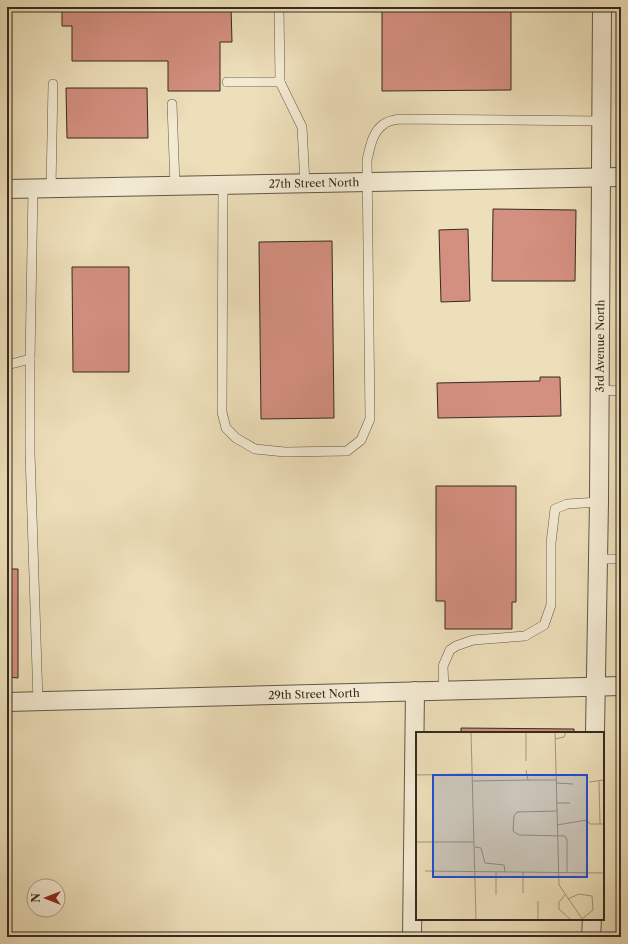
<svg xmlns="http://www.w3.org/2000/svg" width="628" height="944" font-family="'Libre Caslon Text',serif">
<style>
.building{fill:#d38f7f;stroke:#342b1f}
.lines{fill:none;stroke-linecap:round;stroke-linejoin:round}
.lane-casing{stroke:#625846;stroke-width:10}
.street-casing{stroke:#625846;stroke-width:20}
.lane{stroke:#f3ead2;stroke-width:9}
.street{stroke:#f3ead2;stroke-width:18}
.labels{text-anchor:middle;dominant-baseline:central;stroke-width:3.5;stroke-linejoin:round;paint-order:stroke}
.street-label{font-size:11px;fill:#342b1f;stroke:#f3ead2}
.inset-road{fill:none;stroke:#a3977c;stroke-width:1}
.view{fill:#1d4ed8;fill-opacity:0.15;stroke:#1d4ed8;stroke-width:2}
.inset-edge{fill:none;stroke:#342b1f;stroke-width:2}
</style>
<rect width="100%" height="100%" fill="#eddfba"/>
<filter id="stains"><feTurbulence type="fractalNoise" baseFrequency=".005" numOctaves="4"/><feColorMatrix values="0 0 0 0 .2 0 0 0 0 .09 0 0 0 0 .02 0 0 0 .5 -.17"/></filter>
<radialGradient id="worn" r=".72"><stop offset=".6" stop-color="#630" stop-opacity="0"/><stop offset="1" stop-color="#630" stop-opacity=".3"/></radialGradient>
<g class="building">
<path d="M62 7H231L232 42H220V91H168V61H72V26H62Z"/>
<path d="M382 7H511V90L382 91Z"/>
<path d="M66 88H147L148 138H67Z"/>
<path d="M493 209 576 210 575 281H492Z"/>
<path d="M468 229 470 301 441 302 439 230Z"/>
<path d="M332 241 334 418 261 419 259 242Z"/>
<path d="M72 267H129V372H73Z"/>
<path d="M540 377H560L561 416 438 418 437 383 540 381Z"/>
<path d="M436 486H516V602H512V629H445V601H436Z"/>
<path d="M7 569H18V678L7 677Z"/>
<path d="M461 728 574 729V733H461Z"/>
</g>
<g class="lines">
<defs>
<g id="lane">
<path d="M279 7 280 82 302 127 305 184"/>
<path d="M227 82H280"/>
<path d="M172 104 175 186"/>
<path d="M223 185 222 412 226 428 236 438 255 449 285 452 347 451 361 440 370 419 367 160C370 148 372 132 384 124 387 121 394 120 399 119L601 121"/>
<path d="M51 188 53 84"/>
<path d="M30 359V453L38 701"/>
<path d="M7 365 30 359 33 189"/>
<path d="M600 390 621 391"/>
<path d="M599 559H621"/>
<path d="M444 690 443 666 450 650 456 646 473 640 525 636 544 625 551 605V543L555 509 567 504 599 502"/>
</g>
<g id="street">
<path id="s1" d="M7 189 621 177"/>
<path id="s2" d="M7 702 621 686"/>
<path id="s3" d="M595 733 599 502 602 7"/>
<path d="M412 937 415 691"/>
<path d="M591 937 592 919"/>
</g>
</defs>
<use href="#lane" class="lane-casing"/>
<use href="#street" class="street-casing"/>
<use href="#lane" class="lane"/>
<use href="#street" class="street"/>
</g>
<g class="labels">
<g class="street-label">
<text stroke="none"><textPath href="#s1" startOffset="307">27th Street North</textPath></text>
<text stroke="none"><textPath href="#s3" startOffset="387">3rd Avenue North</textPath></text>
<text stroke="none"><textPath href="#s2" startOffset="307">29th Street North</textPath></text>
</g>
</g>
<g transform="translate(416 732)">
<rect width="188" height="188" fill="#eddfba"/>
<path class="inset-road" d="M55 0 60 188M110 0V29M139 0 143 153 167 188M139 7 148 5 150 0M110 38 112 48H140M0 43 57 42M183 48 184 92M57 49 112 48M173 50 188 48M140 51 157 52M140 71H154M141 79 101 80 98 84 97 99 103 103 149 104 151 108V141M141 93 171 88 174 92H188M0 110H58M59 115 65 116 69 131 88 133 89 140M9 139 188 141M80 140V163M107 161V140M149 163 143 170V177L155 188M152 167 163 162 176 164 177 178 166 187M122 188V169"/>
<path class="view" d="M17 43H171V145H17Z"/>
<rect width="188" height="188" class="inset-edge"/>
</g>
<rect width="628" height="944" fill="none" stroke="#eddfba" stroke-width="24"/>
<rect x="8" y="8" width="612" height="928" fill="none" stroke="#342b1f" stroke-width="2"/>
<rect x="12" y="12" width="604" height="920" fill="none" stroke="#342b1f"/>
<g transform="translate(46 898) rotate(270)"><circle r="19" fill="#f3ead2" stroke="#a79e8a"/>
<path d="M0-3L7 15L0 10L-7 15Z" fill="#8f2418"/>
<text y="-6" font-size="11" font-weight="bold" text-anchor="middle" fill="#342b1f">N</text>
</g>
<rect width="100%" height="100%" filter="url(#stains)"/>
<rect width="100%" height="100%" fill="url(#worn)"/>
</svg>
